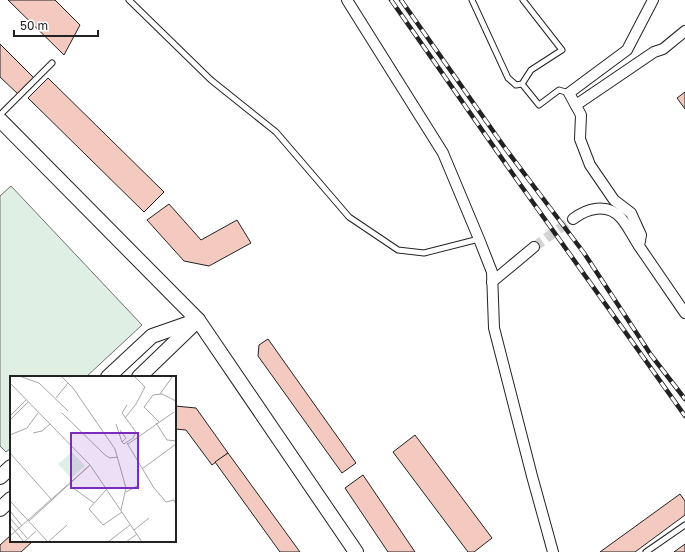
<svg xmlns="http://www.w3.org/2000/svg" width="685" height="552" font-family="'Golos Text',sans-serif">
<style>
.green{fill:#e0efe3;stroke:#6f6f6f}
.building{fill:#f3c9c0;stroke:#222}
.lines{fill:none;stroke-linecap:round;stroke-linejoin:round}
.street-tunnel{stroke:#d3d3d3;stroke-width:10;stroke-dasharray:10 5;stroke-linecap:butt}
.lane-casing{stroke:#222;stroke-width:7}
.street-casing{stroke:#222;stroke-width:12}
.secondary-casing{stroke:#222;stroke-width:16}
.lane{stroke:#fff;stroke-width:5}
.street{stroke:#fff;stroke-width:10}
.secondary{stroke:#fff;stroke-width:14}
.rail-casing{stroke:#222;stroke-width:4.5}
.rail{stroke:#fff;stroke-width:3;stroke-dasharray:9;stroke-linecap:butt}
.inset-road{fill:none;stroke:#a7a7a7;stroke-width:1}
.view{fill:#7b2cbf;fill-opacity:0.15;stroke:#7b2cbf;stroke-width:2}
.inset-edge{fill:none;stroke:#222;stroke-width:2}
</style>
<rect width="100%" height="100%" fill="#fff"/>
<path class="green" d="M11 186 142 325 86 377H11V448L6 452 0 446V196Z"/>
<g class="building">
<path d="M8 0H55L80 25 64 55Z"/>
<path d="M0 44 34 78 18 94 0 77Z"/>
<path d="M48 78 164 192 144 212 28 98Z"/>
<path d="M685 92V109L677 98Z"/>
<path d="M169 204 201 240 237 220 251 243 209 266 184 261 147 220Z"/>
<path d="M268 339 356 463 342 473 258 356 259 345Z"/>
<path d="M175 406 196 408 228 453 212 465 186 430 175 429Z"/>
<path d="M415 435 492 538 474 552H468L393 452Z"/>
<path d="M228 453 300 552H280L215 462Z"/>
<path d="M363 475 415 552H388L345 488Z"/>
<path d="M680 494 685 501V515L635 552H600Z"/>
<path d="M11 535V541H33L21 552H0V545Z"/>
<path d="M685 544V552H674Z"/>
</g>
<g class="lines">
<path class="street-tunnel" d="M534 247 573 219"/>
<defs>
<g id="lane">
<path d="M129 0 211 80 276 132 349 217 398 250 424 253 479 239"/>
<path d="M472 0 508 78 516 85 522 84"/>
<path d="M523 0 562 50 531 70 522 84 539 105 559 90 569 93"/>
<path d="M0 115 52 63"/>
<path d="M646 552 685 525"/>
</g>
<g id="street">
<path d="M347 0 443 153 479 239 492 272 494 328 532 476 553 552"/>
<path d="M653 0 627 50 569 93 581 115 580 139 590 165 614 200 631 213 641 235 639 246 685 313"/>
<path d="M576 105 654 52 663 49 685 31"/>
<path d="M573 219C586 209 607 202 621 218 628 226 633 237 639 246"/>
<path d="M492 282 534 247"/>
</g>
<g id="secondary">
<path d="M0 120 198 320 356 552"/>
<path d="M108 377 152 336 198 320"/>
<path d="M139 377 195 323"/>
<path d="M0 477 11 467"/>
<path d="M0 509 11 499"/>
</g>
</defs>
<use href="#lane" class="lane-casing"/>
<use href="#street" class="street-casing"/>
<use href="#secondary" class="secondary-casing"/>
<use href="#lane" class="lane"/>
<use href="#street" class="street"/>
<use href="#secondary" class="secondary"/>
<defs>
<g id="rail">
<path d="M391 0 517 180 685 416"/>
<path d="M401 0 505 148 584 253 651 355 685 399"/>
</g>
</defs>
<use href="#rail" class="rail-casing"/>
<use href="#rail" class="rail"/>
</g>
<g transform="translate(10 376)">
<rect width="166" height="166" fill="#fff"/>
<path d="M62 76 75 90 61 102 48 88Z" fill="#e0efe3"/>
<path class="inset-road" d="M9 0 29 7 58 35M51 0 63 12 105 73 116 112 111 134M0 7 80 89 132 166M150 18 163 0M46 22 58 7M52 37 95 79 100 82 108 81M0 40 16 24M115 42 126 28 135 11 124 0M0 44 18 26M149 46 134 31 143 19 152 18 166 25M146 47 157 64 166 65M106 48 112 66M110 54 116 62 112 66 114 68 123 62 126 56 112 37 117 29M23 57 32 55 40 48M0 59 17 52 28 37M117 67 144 112 156 126 164 124 166 128M118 68 164 36M0 77 41 123M132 93 166 68M63 112 84 127M96 114 79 133 93 149 112 136M116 116 129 109M0 125 38 166M0 135 12 150M0 142 17 162M19 145 79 90M0 149 14 166 26 155M124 154 139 142M0 160 80 89M38 166 57 149M98 166 120 149M116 166 127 158"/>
<path class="view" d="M61 57H128V112H61Z"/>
<rect width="166" height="166" class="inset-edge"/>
</g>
<path d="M14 30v6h84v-6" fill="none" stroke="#222222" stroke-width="2"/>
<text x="20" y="30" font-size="12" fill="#222222" stroke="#ffffff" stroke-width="3" paint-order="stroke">50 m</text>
</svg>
